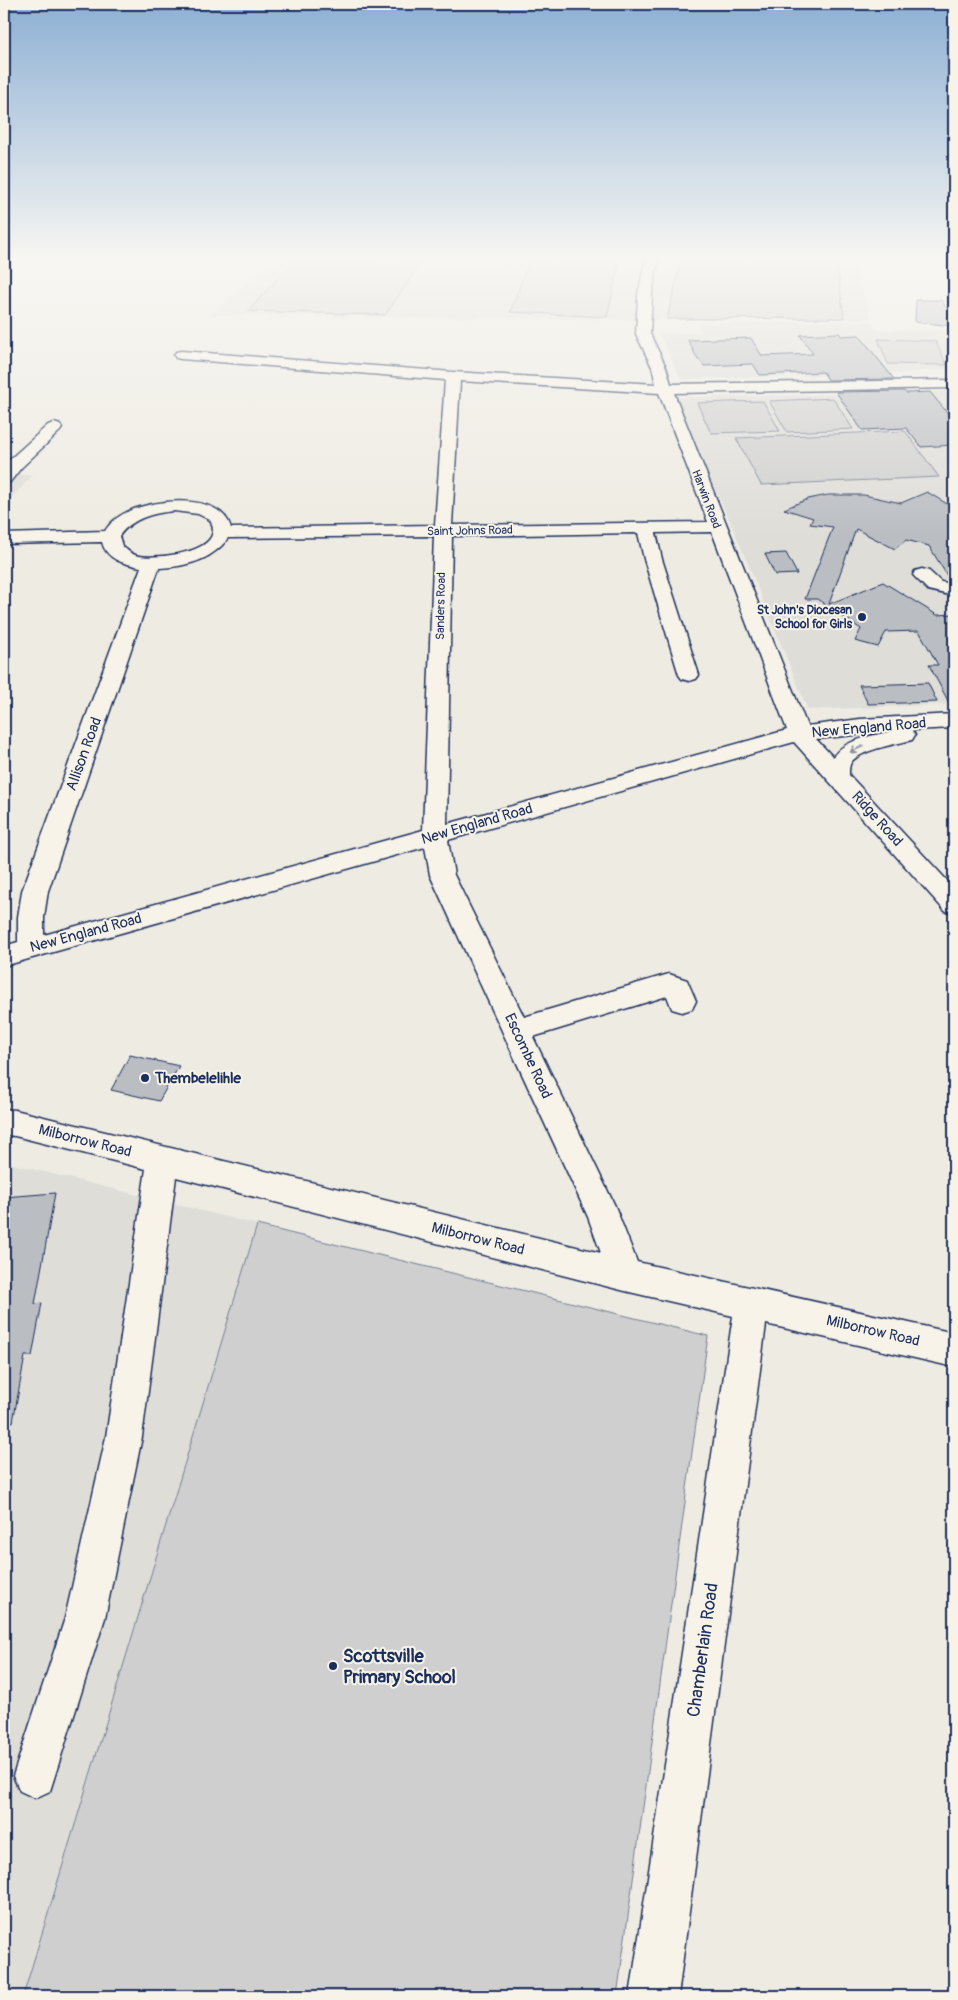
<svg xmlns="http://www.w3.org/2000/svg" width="958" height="2000" font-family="Pangolin,sans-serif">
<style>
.built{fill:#deddd8}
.green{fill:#cfcfcf;stroke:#757f96}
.building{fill:#babdc2;stroke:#1b2f5e}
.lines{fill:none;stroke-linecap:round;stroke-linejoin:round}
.minor-casing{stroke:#1b2f5e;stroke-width:3}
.minor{fill:#f7f3e8;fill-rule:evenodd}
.oneway{stroke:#8991a3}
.poi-dot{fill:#1b2f5e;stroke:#f7f3e8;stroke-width:2}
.labels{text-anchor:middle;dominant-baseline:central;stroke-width:4;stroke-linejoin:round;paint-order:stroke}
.far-street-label{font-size:12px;fill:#1b2f5e;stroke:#f7f3e8}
.far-poi-label{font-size:12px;font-weight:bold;fill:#1b2f5e;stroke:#f7f3e8;text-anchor:end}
.street-label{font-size:15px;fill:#1b2f5e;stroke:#f7f3e8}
.poi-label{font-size:15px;font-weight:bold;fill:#1b2f5e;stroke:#f7f3e8;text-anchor:start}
.near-street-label{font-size:18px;fill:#1b2f5e;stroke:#f7f3e8}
.near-poi-label{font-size:18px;font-weight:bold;fill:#1b2f5e;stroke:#f7f3e8;text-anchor:start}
</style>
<rect width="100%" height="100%" fill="#eeebe2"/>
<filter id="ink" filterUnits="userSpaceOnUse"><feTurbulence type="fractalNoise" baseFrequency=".02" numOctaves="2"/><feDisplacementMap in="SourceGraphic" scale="10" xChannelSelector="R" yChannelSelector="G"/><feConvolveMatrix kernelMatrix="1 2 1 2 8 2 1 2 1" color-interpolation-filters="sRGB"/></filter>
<g filter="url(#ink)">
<g class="built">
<path d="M275 258H853L871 319 643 320 211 315Z"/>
<path d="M871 321 876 330 941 331 954 349V369L884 374 681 379 659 334 702 332 698 323Z"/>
<path d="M954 391V704L808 710 734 530 673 398Z"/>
<path d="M4 473 32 476 4 506Z"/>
<path d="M4 1162 708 1336 617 1996H4Z"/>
</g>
<g class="green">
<path d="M296 258H425L385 315 248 311Z"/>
<path d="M682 258H836L844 318 667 319Z"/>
<path d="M530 259 619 264 607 317 510 312Z"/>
<path d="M878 339 935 341 947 365 888 364Z"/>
<path d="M833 398 853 429 787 432 769 401Z"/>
<path d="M763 401 780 431 711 433 697 403Z"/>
<path d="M905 431 939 477 761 485 736 438Z"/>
<path d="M257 1225 708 1336 617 1996H23Z"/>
</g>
<g class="building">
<path d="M916 300H941L954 319V326L915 322Z"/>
<path d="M839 333 841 336 859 335 894 379 828 380 823 372 760 375 753 364 704 366 700 360H698L688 340 751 338 762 356 813 354 800 335Z"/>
<path d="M904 391 906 393 930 392 954 421V445L921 447 906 428 862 430 836 392Z"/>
<path d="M927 492 954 508V582H951L929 546 906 540 895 549 856 529 829 604 883 582 937 615 954 614V712L929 665H938L919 631 886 632 878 647 855 641 861 629 817 599H805L833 527 810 524 813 518 784 509 808 499 828 495H864L901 503Z"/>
<path d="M786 553 797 574 775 575 765 554Z"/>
<path d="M928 683 937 702 868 704 859 685Z"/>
<path d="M130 1055 179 1066 159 1101 111 1090Z"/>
<path d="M55 1193 35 1304 42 1303 32 1356H25L13 1422 4 1421V1197Z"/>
</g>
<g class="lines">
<defs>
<g id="minor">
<path d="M646 258H658L652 294 650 334 666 367 671 384 954 380V388L674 393 807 726 860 719 954 714V728L912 730 915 735 912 740C896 744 866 749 853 760 849 764 849 769 849 775L954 888V913L945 911 794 742 448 840 454 875 524 1017 669 974 687 980 696 1001 692 1009 682 1012 672 1009 667 996 533 1037 615 1206 637 1262 954 1333V1367L766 1324 678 1996H630L733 1316 625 1291 176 1177 142 1437 105 1618 50 1791 35 1798 20 1791 13 1776 65 1618 106 1437 146 1169 15 1136 4 1135V1109L15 1110 601 1253 588 1217 430 875 425 847 4 966V946L18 942V917L22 891 141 567C125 564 106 560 102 542L4 544V534L105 531C110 523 117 517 125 513 151 499 221 491 231 528L435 525 445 380 181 359 176 358 174 355 176 352 181 351 453 372 656 384 652 367 636 334 638 294ZM460 381 659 393 708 522 452 525ZM174 511 198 514 210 520C228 553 157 559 139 556 132 555 127 550 122 546L119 536C132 518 153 513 174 511ZM712 532 787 730 447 824 452 536 638 533 644 559 679 675 682 679 689 681 696 679 699 675 662 559 656 533ZM434 536 423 830 44 935V917L48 891 159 568C185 567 213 560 228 538ZM892 731C873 736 844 739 833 757L816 739Z"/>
<path d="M54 423 60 425 62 428 60 431 21 468 10 482 4 483V467L9 460 48 425Z"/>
<path d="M922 569 929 571 941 582 954 584V596L928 590 913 575 915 571Z"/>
</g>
</defs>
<use href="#minor" class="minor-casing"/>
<use href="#minor" class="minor"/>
</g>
<defs><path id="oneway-shaft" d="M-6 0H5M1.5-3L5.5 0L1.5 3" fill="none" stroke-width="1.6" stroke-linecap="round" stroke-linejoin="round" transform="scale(1.25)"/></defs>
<use class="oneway" href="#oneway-shaft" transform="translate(857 749) rotate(155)"/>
</g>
<linearGradient id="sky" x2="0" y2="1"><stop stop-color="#8db0d4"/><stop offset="0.48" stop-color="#f7f6f2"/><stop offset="1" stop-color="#f7f6f2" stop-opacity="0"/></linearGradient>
<rect width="958" height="538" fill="url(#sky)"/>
<g class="poi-dot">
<circle cx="862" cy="617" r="5"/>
<circle cx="145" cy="1078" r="5"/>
<circle cx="333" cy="1666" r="5"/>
</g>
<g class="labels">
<g class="far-street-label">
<text transform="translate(706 499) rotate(69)">Harwin Road</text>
<text transform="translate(470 531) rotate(-1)">Saint Johns Road</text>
<text transform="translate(441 606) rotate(-89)">Sanders Road</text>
</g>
<g class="far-poi-label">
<text x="852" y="610">St John's Diocesan<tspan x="852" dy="14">School for Girls</tspan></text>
</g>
<g class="street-label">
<text transform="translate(869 728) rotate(-5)">New England Road</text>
<text transform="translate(84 754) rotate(-70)">Allison Road</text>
<text transform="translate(877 819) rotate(48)">Ridge Road</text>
<text transform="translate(477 824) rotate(-16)">New England Road</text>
<text transform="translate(86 933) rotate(-15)">New England Road</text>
<text transform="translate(528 1056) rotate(65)">Escombe Road</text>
<text transform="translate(85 1141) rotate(14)">Milborrow Road</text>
<text transform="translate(478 1239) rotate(14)">Milborrow Road</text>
<text transform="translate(873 1331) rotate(13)">Milborrow Road</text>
</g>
<g class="poi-label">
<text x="155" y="1078">Thembelelihle</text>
</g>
<g class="near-street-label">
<text transform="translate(703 1650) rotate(-82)">Chamberlain Road</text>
</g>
<g class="near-poi-label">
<text x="343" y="1656">Scottsville<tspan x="343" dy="21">Primary School</tspan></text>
</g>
</g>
<rect width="958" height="2000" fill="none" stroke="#f7f3e8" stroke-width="20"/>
<rect x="10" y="10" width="938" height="1980" fill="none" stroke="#1b2f5e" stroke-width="2" filter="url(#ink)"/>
</svg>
